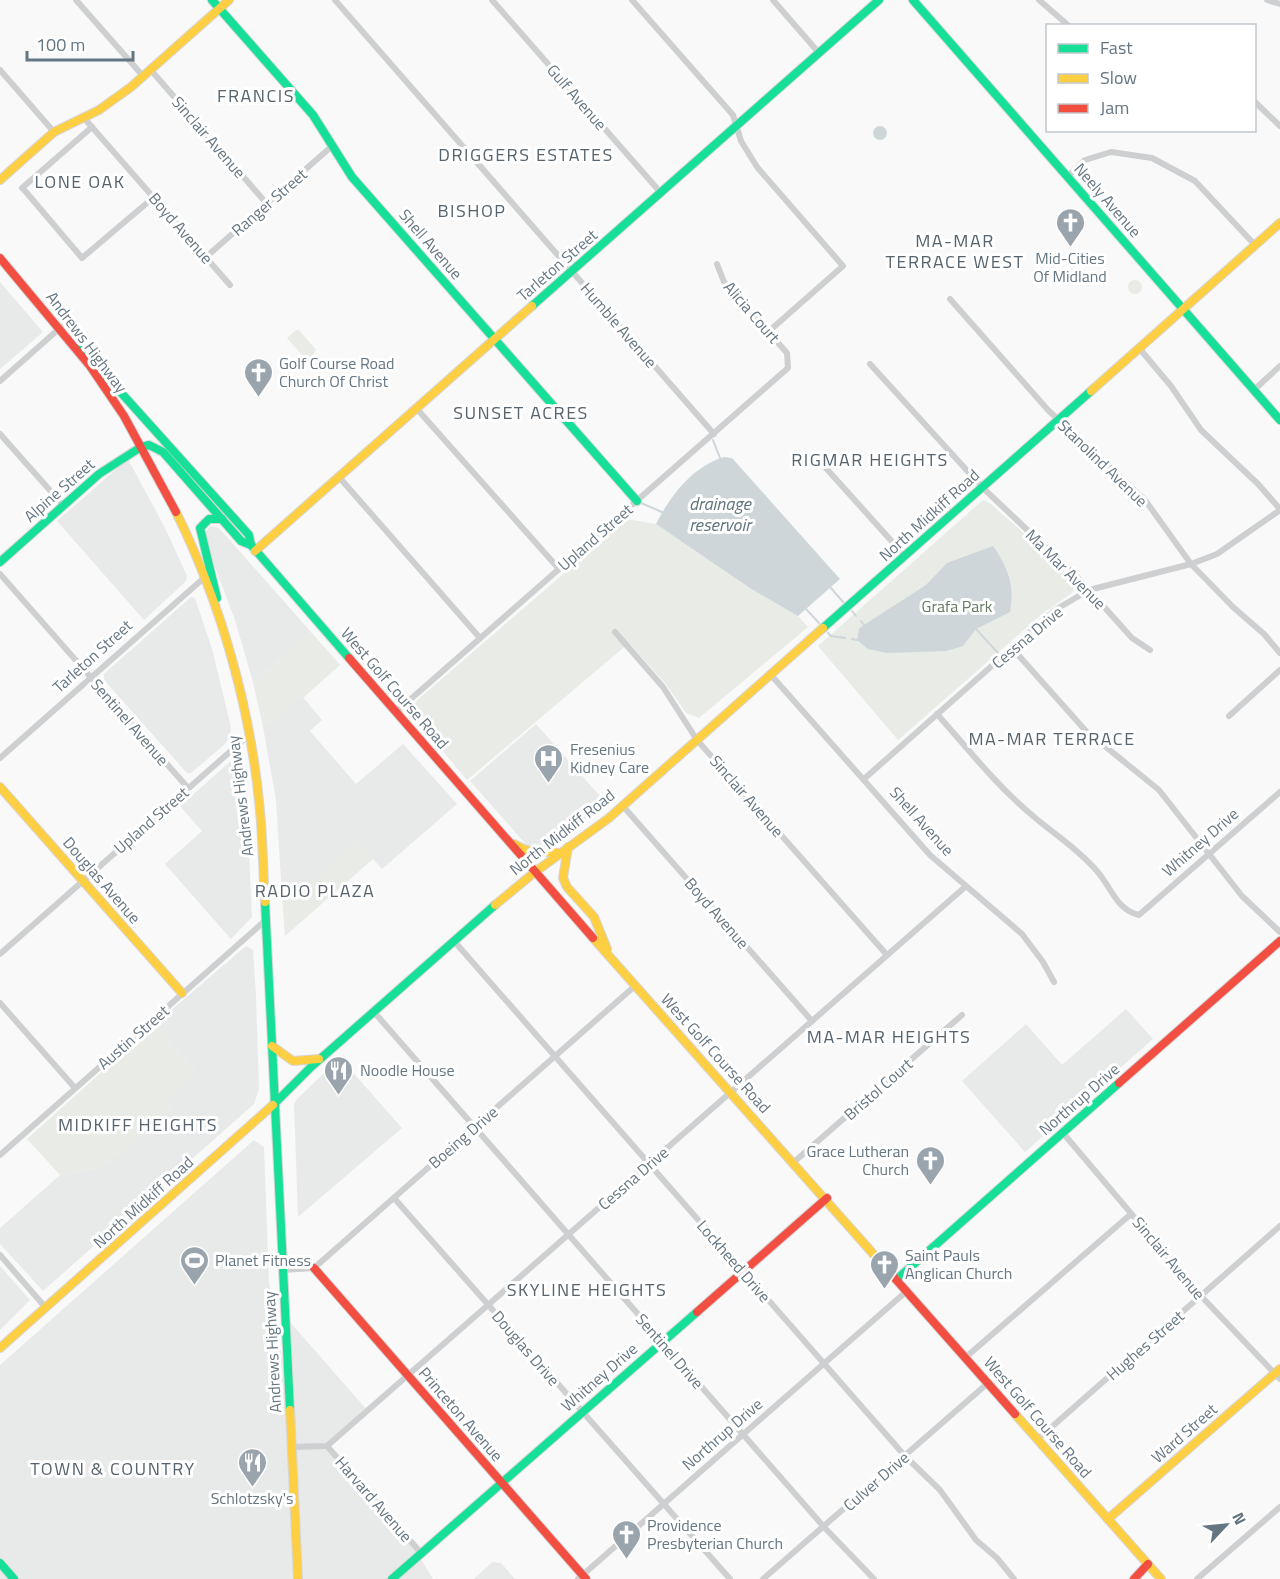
<svg xmlns="http://www.w3.org/2000/svg" width="1280" height="1579" font-family="'Titillium Web',sans-serif">
<style>
.built{fill:#e8e9e9}
.green{fill:#e8ebe6}
.water{fill:#ced6d9}
.lines{fill:none;stroke-linecap:round;stroke-linejoin:round}
.stream{stroke:#ced6d9;stroke-width:2}
.fast-casing{stroke:#d5d6d7;stroke-width:10}
.slow-casing{stroke:#d5d6d7;stroke-width:10}
.jam-casing{stroke:#d5d6d7;stroke-width:10}
.street{stroke:#cecfd0;stroke-width:6}
.fast{stroke:#16e098;stroke-width:8}
.slow{stroke:#ffcf43;stroke-width:8}
.jam{stroke:#f24e42;stroke-width:8}
.labels{text-anchor:middle;dominant-baseline:central;stroke-width:6;stroke-linejoin:round;paint-order:stroke}
.street-label{font-size:16px;fill:#657683;stroke:#fff}
.poi-label{font-size:16px;fill:#657683;stroke:#fff;text-anchor:start}
.park-label{font-size:16px;fill:#687a64;stroke:#fff}
.neighbourhood-label{font-size:18px;letter-spacing:1.5px;fill:#57646e;stroke:#fff}
.water-label{font-size:18px;font-style:italic;fill:#60757c;stroke:#fff}
</style>
<rect width="100%" height="100%" fill="#f9f9f9"/>
<g class="built">
<path d="M0 282 43 332 0 369Z"/>
<path d="M128 459 166 530 187 576 186 581 144 620 57 521Z"/>
<path d="M210 526 219 528 311 632 253 682 235 620 205 541 204 535Z"/>
<path d="M191 597 195 598 212 649 231 727 230 736 225 744 191 773H187L104 680V674Z"/>
<path d="M301 695 322 720 310 731 356 784 403 744 457 804 382 869 357 841 298 894 282 896 276 800 263 727Z"/>
<path d="M536 724 607 804 542 848 530 849 470 781Z"/>
<path d="M238 759 248 830 252 917 231 939 165 864 202 831 180 806 231 761Z"/>
<path d="M246 946 253 950 256 996 259 1089 254 1104 43 1291 0 1244V1228L60 1175 103 1167 174 1106 167 1098 196 1071 154 1025Z"/>
<path d="M1126 1009 1153 1039 1025 1152 962 1081 1026 1024 1062 1065Z"/>
<path d="M340 1058 402 1128 298 1217 294 1104 297 1099Z"/>
<path d="M254 1140 264 1147 269 1282 291 1412 289 1321 368 1411 328 1446 421 1554 419 1556 433 1579H0V1365Z"/>
<path d="M0 1266 30 1300 0 1330Z"/>
<path d="M492 1562 501 1563 515 1579H474Z"/>
</g>
<g class="green">
<circle cx="1135" cy="287" r="7"/>
<path d="M296 330H299L316 350 308 362 287 338Z"/>
<path d="M983 500 991 504C1004 517 1075 574 1075 586L1072 593 1042 614 898 740 818 646Z"/>
<path d="M627 519 656 524 798 616 808 627 699 718 686 713 665 683 629 643 467 780 407 709Z"/>
<path d="M311 632 340 665 303 698 301 695 263 727 253 682Z"/>
<path d="M357 840 373 859 285 936 282 896 298 894Z"/>
<path d="M154 1025 196 1071 168 1098 174 1106 103 1167 60 1175 27 1139Z"/>
</g>
<g class="water">
<circle cx="880" cy="133" r="7"/>
<path d="M724 457 732 458 840 579 798 616 750 588 656 524C670 496 693 466 724 457Z"/>
<path d="M993 546C1008 568 1015 585 1010 612L976 629 963 646 946 651 887 653 868 649 857 640 859 629 864 625 926 585 947 563Z"/>
</g>
<g class="lines">
<g class="stream">
<path d="M713 440 720 458"/>
<path d="M641 503 662 512"/>
<path d="M831 588 843 602"/>
<path d="M806 609 819 623"/>
<path d="M852 611 856 616"/>
<path d="M861 621 864 625"/>
<path d="M976 629 998 653"/>
<path d="M828 633 831 636 845 638"/>
<path d="M852 639 857 640"/>
</g>
<defs>
<g id="fast">
<path d="M212 0 313 115 352 177 637 501"/>
<path d="M913 0 1280 420"/>
<path d="M532 306 879 0"/>
<path d="M80 347 249 535 251 545"/>
<path d="M0 562 99 474 141 447 149 445 163 452 241 541 251 545 349 658"/>
<path d="M217 598 200 528 209 519H222"/>
<path d="M823 628 1091 391"/>
<path d="M265 902 290 1410"/>
<path d="M273 1105 311 1067 495 905"/>
<path d="M897 1279 1119 1083"/>
<path d="M0 1563 14 1579"/>
<path d="M392 1579 697 1312"/>
</g>
<g id="slow">
<path d="M0 180 54 132 99 110 131 87 229 0"/>
<path d="M1091 391 1280 223"/>
<path d="M176 512C221 603 251 709 260 811 263 841 263 872 265 902"/>
<path d="M255 551 532 306"/>
<path d="M0 787 182 993"/>
<path d="M514 844 526 850 560 853"/>
<path d="M568 847 563 878 567 887 594 917 607 949"/>
<path d="M495 905 535 872 609 818 823 628"/>
<path d="M593 938 884 1266"/>
<path d="M272 1046 293 1061 319 1059"/>
<path d="M0 1348 273 1105"/>
<path d="M290 1410 298 1579"/>
<path d="M1015 1414 1161 1579"/>
<path d="M1108 1519 1280 1369"/>
</g>
<g id="jam">
<path d="M0 258 90 366 124 416 176 512"/>
<path d="M349 658 593 938"/>
<path d="M1119 1083 1280 941"/>
<path d="M884 1266 1015 1414"/>
<path d="M314 1268 586 1579"/>
<path d="M697 1312 827 1198"/>
<path d="M1134 1579 1148 1564"/>
</g>
</defs>
<use href="#fast" class="fast-casing"/>
<use href="#slow" class="slow-casing"/>
<use href="#jam" class="jam-casing"/>
<g class="street">
<path d="M76 0 143 76"/>
<path d="M335 0 714 434"/>
<path d="M492 0 661 193"/>
<path d="M632 0 733 115 741 141 757 167 843 266 768 332"/>
<path d="M773 0 819 53"/>
<path d="M1039 0 1069 26"/>
<path d="M1267 0 1280 4"/>
<path d="M150 69 267 204"/>
<path d="M0 70 54 132"/>
<path d="M1254 101 1280 126"/>
<path d="M84 118 230 285"/>
<path d="M92 127 22 188 26 192 82 258 154 197"/>
<path d="M1067 177 1085 160 1111 152 1152 158 1195 181 1255 245"/>
<path d="M206 257 332 146"/>
<path d="M950 299 1048 410 1145 500 1191 564 1233 607 1264 634 1280 653"/>
<path d="M1139 348 1171 386 1201 430 1258 484 1280 509"/>
<path d="M870 364 982 487 1079 579 1132 638 1150 650"/>
<path d="M0 381 61 327"/>
<path d="M1254 390 1280 366"/>
<path d="M417 409 559 569"/>
<path d="M0 434 63 505"/>
<path d="M816 457 905 556"/>
<path d="M339 477 480 638"/>
<path d="M0 574 188 788"/>
<path d="M615 632 663 687 697 740 887 955"/>
<path d="M1012 648 1085 730 1159 790 1242 896 1280 932"/>
<path d="M771 675 930 855 1022 934 1043 962 1054 982"/>
<path d="M396 712 788 368 787 353 724 282 717 264"/>
<path d="M937 714C968 749 997 786 1033 816 1054 834 1077 848 1096 870 1111 886 1116 910 1139 915L1280 792"/>
<path d="M1229 716 1280 670"/>
<path d="M0 758 205 577"/>
<path d="M864 779 1055 610 1089 590 1191 564 1217 554 1280 510"/>
<path d="M622 805 812 1021"/>
<path d="M454 941 905 1456 940 1490 976 1540 997 1558 1014 1579"/>
<path d="M0 954 249 735"/>
<path d="M0 1003 75 1088"/>
<path d="M374 1012 824 1527 874 1579"/>
<path d="M1063 1133 1201 1296 1280 1379"/>
<path d="M0 1155 267 919"/>
<path d="M794 1162 962 1015"/>
<path d="M394 1198 730 1579"/>
<path d="M0 1255 46 1308"/>
<path d="M283 1270 314 1268 636 985"/>
<path d="M966 1357 1131 1214"/>
<path d="M1038 1439 1280 1226"/>
<path d="M327 1446 421 1553"/>
<path d="M292 1447 327 1446 965 887"/>
<path d="M578 1579 908 1290"/>
<path d="M763 1579 988 1383"/>
<path d="M1197 1579 1280 1507"/>
</g>
<use href="#fast" class="fast"/>
<use href="#slow" class="slow"/>
<use href="#jam" class="jam"/>
</g>
<defs>
<symbol id="church-pin" viewBox="-11 -11 22 30"><path d="M0 17L-7.5 6A9.5 9.5 0 1 1 7.5 6Z" fill="#99a4ac" stroke="#fff"/><path d="M-1.2-6h2.4v3.5h3.3v2.4h-3.3V6h-2.4V-.1h-3.3v-2.4h3.3Z" fill="#fff"/></symbol>
<symbol id="hospital-pin" viewBox="-11 -11 22 30"><path d="M0 17L-7.5 6A9.5 9.5 0 1 1 7.5 6Z" fill="#99a4ac" stroke="#fff"/><path d="M-5-5h3v3.5h4V-5h3V5h-3V1.5h-4V5h-3Z" fill="#fff"/></symbol>
<symbol id="restaurant-pin" viewBox="-11 -11 22 30"><path d="M0 17L-7.5 6A9.5 9.5 0 1 1 7.5 6Z" fill="#99a4ac" stroke="#fff"/><path d="M-5-6h1v4h1v-4h1v4h1v-4h1v5L-1.5 .5V6h-2V.5L-5-1ZM5-6V6H3V1.5H1.5Q1.5-4 5-6Z" fill="#fff"/></symbol>
<symbol id="stadium-pin" viewBox="-11 -11 22 30"><path d="M0 17L-7.5 6A9.5 9.5 0 1 1 7.5 6Z" fill="#99a4ac" stroke="#fff"/><path d="M0-5a6.5 5 0 1 0 0 10a6.5 5 0 1 0 0-10ZM-3.5-1.8h7v3.6h-7Z" fill="#fff"/></symbol>
</defs>
<g fill-rule="evenodd">
<use href="#church-pin" x="1054" y="206" width="33" height="45"/>
<use href="#church-pin" x="242" y="356" width="33" height="45"/>
<use href="#hospital-pin" x="532" y="742" width="33" height="45"/>
<use href="#restaurant-pin" x="322" y="1054" width="33" height="45"/>
<use href="#church-pin" x="914" y="1144" width="33" height="45"/>
<use href="#stadium-pin" x="178" y="1244" width="33" height="45"/>
<use href="#church-pin" x="868" y="1248" width="33" height="45"/>
<use href="#restaurant-pin" x="236" y="1446" width="33" height="45"/>
<use href="#church-pin" x="610" y="1518" width="33" height="45"/>
</g>
<g class="labels">
<g class="street-label">
<text transform="translate(577 97) rotate(49)">Gulf Avenue</text>
<text transform="translate(209 137) rotate(49)">Sinclair Avenue</text>
<text transform="translate(1108 200) rotate(49)">Neely Avenue</text>
<text transform="translate(269 202) rotate(-41)">Ranger Street</text>
<text transform="translate(181 228) rotate(49)">Boyd Avenue</text>
<text transform="translate(431 244) rotate(49)">Shell Avenue</text>
<text transform="translate(557 265) rotate(-41)">Tarleton Street</text>
<text transform="translate(752 312) rotate(49)">Alicia Court</text>
<text transform="translate(619 325) rotate(49)">Humble Avenue</text>
<text transform="translate(87 342) rotate(53)">Andrews Highway</text>
<text transform="translate(1103 463) rotate(44)">Stanolind Avenue</text>
<text transform="translate(59 490) rotate(-41)">Alpine Street</text>
<text transform="translate(929 515) rotate(-42)">North Midkiff Road</text>
<text transform="translate(595 537) rotate(-41)">Upland Street</text>
<text transform="translate(1066 569) rotate(45)">Ma Mar Avenue</text>
<text transform="translate(1027 637) rotate(-40)">Cessna Drive</text>
<text transform="translate(92 656) rotate(-42)">Tarleton Street</text>
<text transform="translate(395 688) rotate(49)">West Golf Course Road</text>
<text transform="translate(130 722) rotate(49)">Sentinel Avenue</text>
<text transform="translate(240 796) rotate(-97)">Andrews Highway</text>
<text transform="translate(747 796) rotate(49)">Sinclair Avenue</text>
<text transform="translate(151 820) rotate(-41)">Upland Street</text>
<text transform="translate(922 821) rotate(48)">Shell Avenue</text>
<text transform="translate(562 832) rotate(-38)">North Midkiff Road</text>
<text transform="translate(1200 842) rotate(-41)">Whitney Drive</text>
<text transform="translate(102 880) rotate(49)">Douglas Avenue</text>
<text transform="translate(717 913) rotate(49)">Boyd Avenue</text>
<text transform="translate(133 1037) rotate(-41)">Austin Street</text>
<text transform="translate(716 1053) rotate(48)">West Golf Course Road</text>
<text transform="translate(878 1089) rotate(-41)">Bristol Court</text>
<text transform="translate(1079 1099) rotate(-41)">Northrup Drive</text>
<text transform="translate(463 1137) rotate(-41)">Boeing Drive</text>
<text transform="translate(633 1178) rotate(-41)">Cessna Drive</text>
<text transform="translate(143 1202) rotate(-42)">North Midkiff Road</text>
<text transform="translate(1169 1258) rotate(50)">Sinclair Avenue</text>
<text transform="translate(734 1261) rotate(49)">Lockheed Drive</text>
<text transform="translate(1145 1345) rotate(-41)">Hughes Street</text>
<text transform="translate(526 1348) rotate(49)">Douglas Drive</text>
<text transform="translate(670 1351) rotate(49)">Sentinel Drive</text>
<text transform="translate(272 1352) rotate(-93)">Andrews Highway</text>
<text transform="translate(599 1377) rotate(-41)">Whitney Drive</text>
<text transform="translate(461 1414) rotate(49)">Princeton Avenue</text>
<text transform="translate(1038 1417) rotate(49)">West Golf Course Road</text>
<text transform="translate(1184 1433) rotate(-41)">Ward Street</text>
<text transform="translate(722 1434) rotate(-41)">Northrup Drive</text>
<text transform="translate(876 1481) rotate(-41)">Culver Drive</text>
<text transform="translate(374 1499) rotate(49)">Harvard Avenue</text>
</g>
<g class="poi-label">
<text x="1070" y="258" text-anchor="middle">Mid-Cities<tspan x="1070" dy="18">Of Midland</tspan></text>
<text x="279" y="363">Golf Course Road<tspan x="279" dy="18">Church Of Christ</tspan></text>
<text x="570" y="749">Fresenius<tspan x="570" dy="18">Kidney Care</tspan></text>
<text x="360" y="1070">Noodle House</text>
<text x="909" y="1151" text-anchor="end">Grace Lutheran<tspan x="909" dy="18">Church</tspan></text>
<text x="905" y="1255">Saint Pauls<tspan x="905" dy="18">Anglican Church</tspan></text>
<text x="215" y="1260">Planet Fitness</text>
<text x="252" y="1498" text-anchor="middle">Schlotzsky's</text>
<text x="647" y="1525">Providence<tspan x="647" dy="18">Presbyterian Church</tspan></text>
</g>
<g class="park-label">
<text x="957" y="606">Grafa Park</text>
</g>
<g class="neighbourhood-label">
<text x="256" y="95">FRANCIS</text>
<text x="526" y="154">DRIGGERS ESTATES</text>
<text x="80" y="181">LONE OAK</text>
<text x="472" y="210">BISHOP</text>
<text x="955" y="240">MA-MAR<tspan x="955" dy="21">TERRACE WEST</tspan></text>
<text x="521" y="412">SUNSET ACRES</text>
<text x="870" y="459">RIGMAR HEIGHTS</text>
<text x="1052" y="738">MA-MAR TERRACE</text>
<text x="315" y="890">RADIO PLAZA</text>
<text x="889" y="1036">MA-MAR HEIGHTS</text>
<text x="138" y="1124">MIDKIFF HEIGHTS</text>
<text x="587" y="1289">SKYLINE HEIGHTS</text>
<text x="113" y="1468">TOWN &amp; COUNTRY</text>
</g>
<g class="water-label">
<text x="720" y="503">drainage<tspan x="720" dy="21">reservoir</tspan></text>
</g>
</g>
<rect x="1046" y="24" width="210" height="108" fill="#ffffff" stroke="#c1c8cd" stroke-width="1.5"/>
<rect x="1058" y="44" width="30" height="9" fill="#16e098" stroke="#c1c8cd" stroke-width="1.5"/>
<text x="1100" y="54" font-size="18" fill="#657683">Fast</text>
<rect x="1058" y="74" width="30" height="9" fill="#ffcf43" stroke="#c1c8cd" stroke-width="1.5"/>
<text x="1100" y="84" font-size="18" fill="#657683">Slow</text>
<rect x="1058" y="104" width="30" height="9" fill="#f24e42" stroke="#c1c8cd" stroke-width="1.5"/>
<text x="1100" y="114" font-size="18" fill="#657683">Jam</text>
<g transform="translate(1226 1525) rotate(64)" stroke="#ffffff" stroke-width="4.5" paint-order="stroke">
<path d="M0-4.5L10 22L0 15L-10 22Z" fill="#657683"/>
<text y="-9" font-size="16" font-weight="bold" text-anchor="middle" fill="#657683">N</text>
</g>
<path d="M27 51v9h106v-9" fill="none" stroke="#657683" stroke-width="3"/>
<text x="36" y="51" font-size="18" fill="#657683" stroke="#ffffff" stroke-width="4.5" paint-order="stroke">100 m</text>
</svg>
